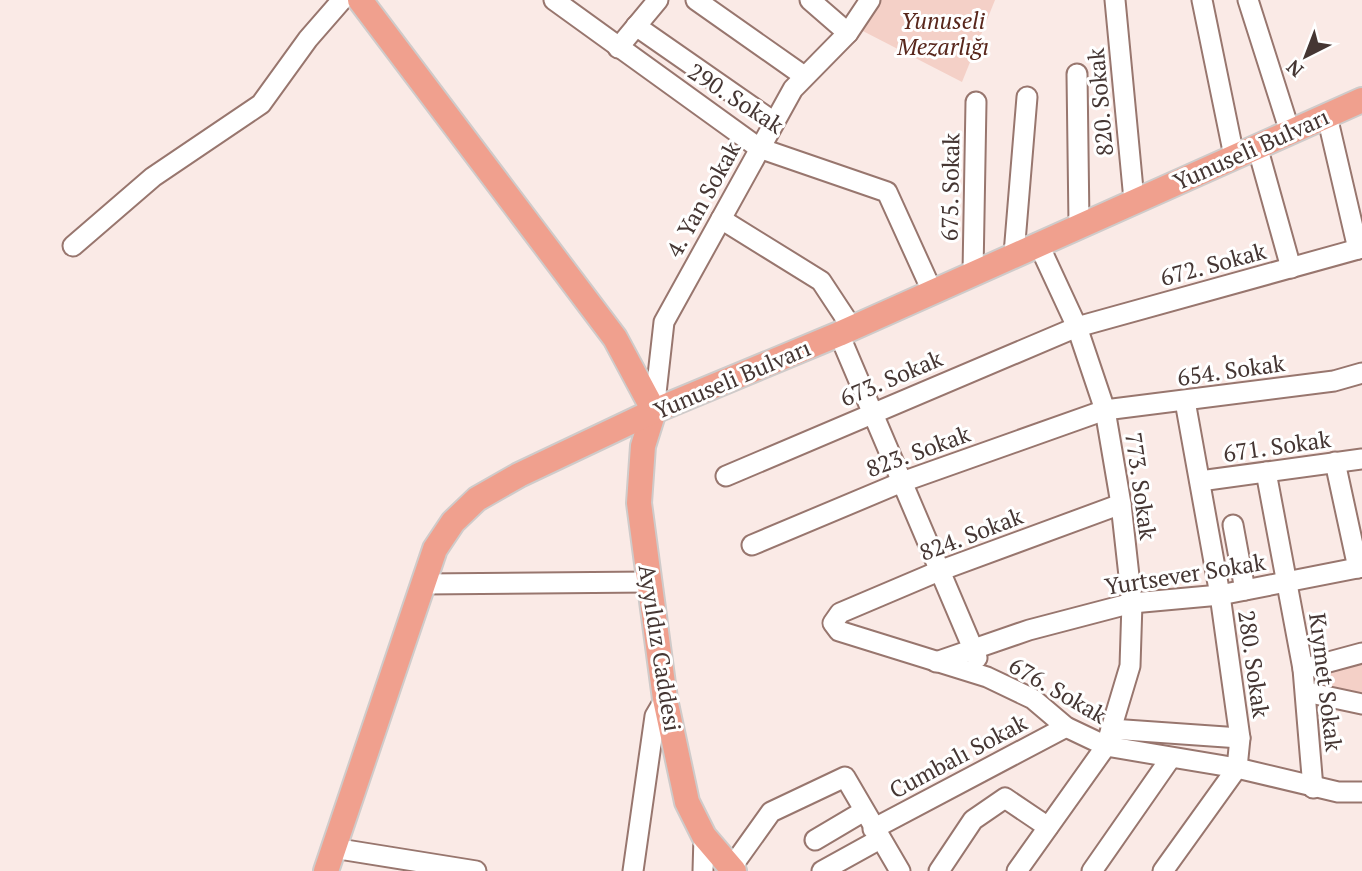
<svg xmlns="http://www.w3.org/2000/svg" width="1362" height="871" font-family="'PT Serif',serif">
<style>
.green{fill:#f4d0c7}
.lines{fill:none;stroke-linecap:round;stroke-linejoin:round}
.minor-casing{stroke:#98766e;stroke-width:23}
.major-casing{stroke:#cfcbca;stroke-width:28}
.minor{stroke:#fff;stroke-width:19}
.major{stroke:#f0a08e;stroke-width:24}
.labels{text-anchor:middle;dominant-baseline:central;stroke-width:6;stroke-linejoin:round;paint-order:stroke}
.park-label{font-size:23px;font-style:italic;fill:#59271c;stroke:#fff}
.street-label{font-size:23px;fill:#453633;stroke:#fff}
</style>
<rect width="100%" height="100%" fill="#faeae6"/>
<g class="green">
<path d="M877 0H995L962 82 857 28Z"/>
<path d="M1362 660V694L1317 685 1314 673Z"/>
</g>
<g class="lines">
<defs>
<g id="minor">
<path d="M554 0 759 148 887 192 932 291"/>
<path d="M696 0 804 76"/>
<path d="M810 0 848 33"/>
<path d="M1115 0 1134 200"/>
<path d="M1202 0 1234 156"/>
<path d="M1248 0 1290 132"/>
<path d="M636 26 774 122"/>
<path d="M618 48 658 0"/>
<path d="M1077 74 1079 224"/>
<path d="M1327 116 1358 249"/>
<path d="M1257 146 1291 268"/>
<path d="M721 219 821 281 852 328"/>
<path d="M73 246 153 177 261 104 308 39 342 0"/>
<path d="M1014 254 1027 97"/>
<path d="M973 273 976 102"/>
<path d="M839 334 977 658"/>
<path d="M654 411 664 322 793 89 848 33 870 0"/>
<path d="M1335 462 1358 568"/>
<path d="M1266 472 1303 669 1313 788"/>
<path d="M726 476 1077 327 1362 248"/>
<path d="M1200 481 1362 459"/>
<path d="M1121 504 939 571 840 613 833 623 839 631 987 677 1033 699 1066 727 1106 746 1237 768 1338 792H1362"/>
<path d="M1233 525 1245 590"/>
<path d="M752 545 902 482 1105 410 1334 381 1362 373"/>
<path d="M423 584 649 582"/>
<path d="M936 662 1029 630 1132 603 1220 595 1362 567"/>
<path d="M1303 669 1362 653"/>
<path d="M1306 692 1362 704"/>
<path d="M1111 729 1240 738"/>
<path d="M873 829 1066 727"/>
<path d="M815 840 864 811"/>
<path d="M333 848 476 871"/>
<path d="M731 868 771 812 845 777 900 871"/>
<path d="M633 871 655 716 665 699"/>
<path d="M703 871 704 836"/>
<path d="M822 871 880 839"/>
<path d="M939 871 973 820 1005 798 1048 827"/>
<path d="M1017 871 1106 746 1130 666 1132 603 1121 504 1105 410 1077 327 1038 243"/>
<path d="M1092 871 1170 759"/>
<path d="M1163 871 1237 768 1240 738 1220 595 1185 401"/>
</g>
<g id="major">
<path d="M360 0 615 338 654 411 643 446 639 503 665 699 687 802 704 836 734 871"/>
<path d="M326 871 435 549 453 522 477 499 519 475 654 411 839 334 1362 100"/>
</g>
</defs>
<use href="#minor" class="minor-casing"/>
<use href="#major" class="major-casing"/>
<use href="#minor" class="minor"/>
<use href="#major" class="major"/>
</g>
<g class="labels">
<g class="park-label">
<text x="943" y="20">Yunuseli<tspan x="943" dy="26">Mezarlığı</tspan></text>
</g>
<g class="street-label">
<text transform="translate(736 98) rotate(33)">290. Sokak</text>
<text transform="translate(1100 102) rotate(-95)">820. Sokak</text>
<text transform="translate(1251 149) rotate(-24)">Yunuseli Bulvarı</text>
<text transform="translate(950 187) rotate(-89)">675. Sokak</text>
<text transform="translate(703 199) rotate(-61)">4. Yan Sokak</text>
<text transform="translate(1213 264) rotate(-15)">672. Sokak</text>
<text transform="translate(1231 370) rotate(-8)">654. Sokak</text>
<text transform="translate(891 378) rotate(-23)">673. Sokak</text>
<text transform="translate(732 379) rotate(-23)">Yunuseli Bulvarı</text>
<text transform="translate(1277 446) rotate(-8)">671. Sokak</text>
<text transform="translate(918 451) rotate(-20)">823. Sokak</text>
<text transform="translate(1141 486) rotate(82)">773. Sokak</text>
<text transform="translate(971 534) rotate(-21)">824. Sokak</text>
<text transform="translate(1185 574) rotate(-9)">Yurtsever Sokak</text>
<text transform="translate(660 648) rotate(81)">Ayyıldız Caddesi</text>
<text transform="translate(1254 664) rotate(82)">280. Sokak</text>
<text transform="translate(1326 682) rotate(83)">Kıymet Sokak</text>
<text transform="translate(1058 690) rotate(30)">676. Sokak</text>
<text transform="translate(958 756) rotate(-28)">Cumbalı Sokak</text>
</g>
</g>
<g transform="translate(1306 56) rotate(222)" stroke="#ffffff" stroke-width="5" paint-order="stroke">
<path d="M0-5L12 26L0 18L-12 26Z" fill="#453633"/>
<text y="-10" font-size="19" font-weight="bold" text-anchor="middle" fill="#453633">N</text>
</g>
</svg>
